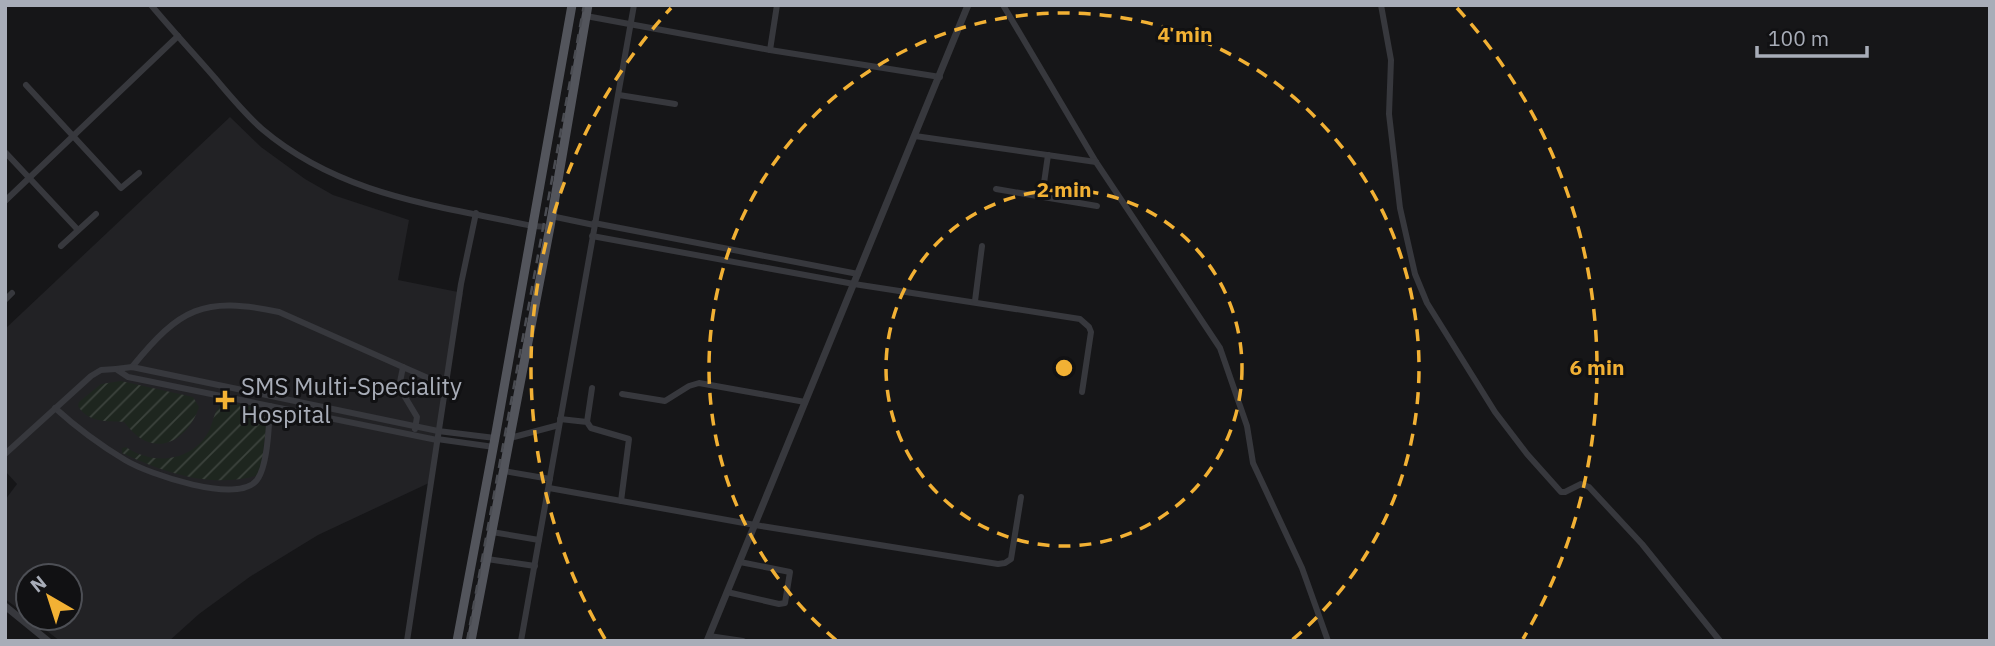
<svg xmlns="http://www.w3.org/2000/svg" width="1995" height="646" font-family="'IBM Plex Sans',sans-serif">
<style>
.built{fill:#222225}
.garden{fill:url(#garden-furrows)}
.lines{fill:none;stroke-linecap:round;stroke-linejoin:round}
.minor{stroke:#37383d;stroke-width:6}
.tertiary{stroke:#37383d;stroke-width:7}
.primary{stroke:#53555c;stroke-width:9}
.rail{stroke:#4a4c52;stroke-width:2.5;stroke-dasharray:9 7;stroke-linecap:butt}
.ring{fill:none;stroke:#f2b134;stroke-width:3.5;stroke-dasharray:12 9}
.poi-dot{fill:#f2b134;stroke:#111113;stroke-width:2.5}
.labels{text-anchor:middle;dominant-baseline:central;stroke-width:6;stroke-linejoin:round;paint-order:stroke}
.poi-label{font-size:24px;fill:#a8adb8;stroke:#111113;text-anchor:start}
.centre{fill:#f2b134;stroke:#111113;stroke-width:3.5}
.ring-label{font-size:21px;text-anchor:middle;font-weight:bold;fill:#f2b134;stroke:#111113;stroke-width:6;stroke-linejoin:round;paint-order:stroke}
</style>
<defs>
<pattern id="garden-furrows" width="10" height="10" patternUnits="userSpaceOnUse" patternTransform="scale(1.75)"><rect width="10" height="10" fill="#1e261f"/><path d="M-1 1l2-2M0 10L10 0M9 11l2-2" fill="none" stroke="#3c433d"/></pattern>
</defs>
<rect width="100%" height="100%" fill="#161618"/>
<path class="built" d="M230 117 261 147 305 179 333 195 409 220 398 280 463 293 429 483 318 535 251 576 199 614 169 641H60L30 618H70V576H28V616L5 599V500L17 484 5 471V329Z"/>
<g class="garden">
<path d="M121 381 193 397 199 407C191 432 167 455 140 438 134 434 129 428 124 422 107 421 88 423 78 406L79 402 101 384Z"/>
<path d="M223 401 253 407 266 418C268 433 261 447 264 462L256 476C209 488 165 473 122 453V448L126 447C153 466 192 462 209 431 214 420 214 410 223 401Z"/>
</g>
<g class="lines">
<g class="minor">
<path d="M151 5C172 30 194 54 215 78 230 96 245 114 262 129 341 196 436 205 532 226L550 227"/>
<path d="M1003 5 1096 162 1220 348 1247 426 1253 463 1302 568 1328 641"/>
<path d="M1381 5 1391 60 1389 114 1400 208 1415 274 1427 303 1495 412 1527 454 1561 492H1565L1581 484 1589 487 1642 544 1720 641"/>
<path d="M586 16 770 50 940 77"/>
<path d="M770 50 777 5"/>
<path d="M26 85 121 188 139 173"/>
<path d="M619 95 675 104"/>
<path d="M915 136 1096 162"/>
<path d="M5 152 78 230"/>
<path d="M996 189 1097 206"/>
<path d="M1042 197 1048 155"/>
<path d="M5 201 178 36"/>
<path d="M551 216 594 225"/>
<path d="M594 223 858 274"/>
<path d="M592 236 854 284 1080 319 1089 327 1091 332 1082 392"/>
<path d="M61 246 96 214"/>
<path d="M5 300 12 293"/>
<path d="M975 301 982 246"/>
<path d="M132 367C180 308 203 296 279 312L403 367"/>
<path d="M622 394 665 401 689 386 699 383 805 402"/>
<path d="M55 408C76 427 100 445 125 460 148 474 238 505 257 480 268 465 269 424 270 406"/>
<path d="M560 419 587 422 591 428 629 439 621 501"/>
<path d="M587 422 592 388"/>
<path d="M415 429 417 417 399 387 403 367 437 382"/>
<path d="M510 438 559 425"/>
<path d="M437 439 494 447"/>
<path d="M437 440 128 377 116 369 132 367 438 431 495 438"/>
<path d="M5 454 91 376 101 370 116 369"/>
<path d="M504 471 550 479"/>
<path d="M549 488 755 525 998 564 1005 563 1011 559 1021 497"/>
<path d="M492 532 539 540"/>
<path d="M487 559 535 566"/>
<path d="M727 592 779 604 785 603 790 572 740 562"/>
<path d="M709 636 743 641"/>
<path d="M407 641 461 284 476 213"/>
<path d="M521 641 634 5"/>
</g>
<g class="tertiary">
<path d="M5 606 48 641"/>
<path d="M707 641 968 5"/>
</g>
<g class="primary">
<path d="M457 641 495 438 572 5"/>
<path d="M471 641 550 227 588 5"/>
</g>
<path class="rail" d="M467 641 584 5"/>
</g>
<g class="ring">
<circle cx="1064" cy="368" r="178"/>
<path d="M836 640A355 355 0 1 1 1292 640"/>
<path d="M605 639A533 533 0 0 1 671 8M1457 8A533 533 0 0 1 1523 639"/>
</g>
<path class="poi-dot" d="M221.5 389.5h7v7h7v7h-7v7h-7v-7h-7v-7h7z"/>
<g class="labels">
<g class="poi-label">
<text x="241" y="386">SMS Multi-Speciality<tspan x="241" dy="28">Hospital</tspan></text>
</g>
</g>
<circle cx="1064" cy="368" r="10" class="centre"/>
<g class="ring-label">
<text x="1185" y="42">4 min</text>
<text x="1064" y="197">2 min</text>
<text x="1597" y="375">6 min</text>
</g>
<rect width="1995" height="646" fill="none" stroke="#a8adb8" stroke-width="14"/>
<g transform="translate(49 597) rotate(321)"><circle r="33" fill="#111113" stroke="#4d4f55" stroke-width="2"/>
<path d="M0-5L12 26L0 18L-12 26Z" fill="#f2b134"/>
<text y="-10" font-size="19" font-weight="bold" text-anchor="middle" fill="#a8adb8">N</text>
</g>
<path d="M1757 46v10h110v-10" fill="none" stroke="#a8adb8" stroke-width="3.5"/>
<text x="1768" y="46" font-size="21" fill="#a8adb8" stroke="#111113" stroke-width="5" paint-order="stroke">100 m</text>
</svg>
